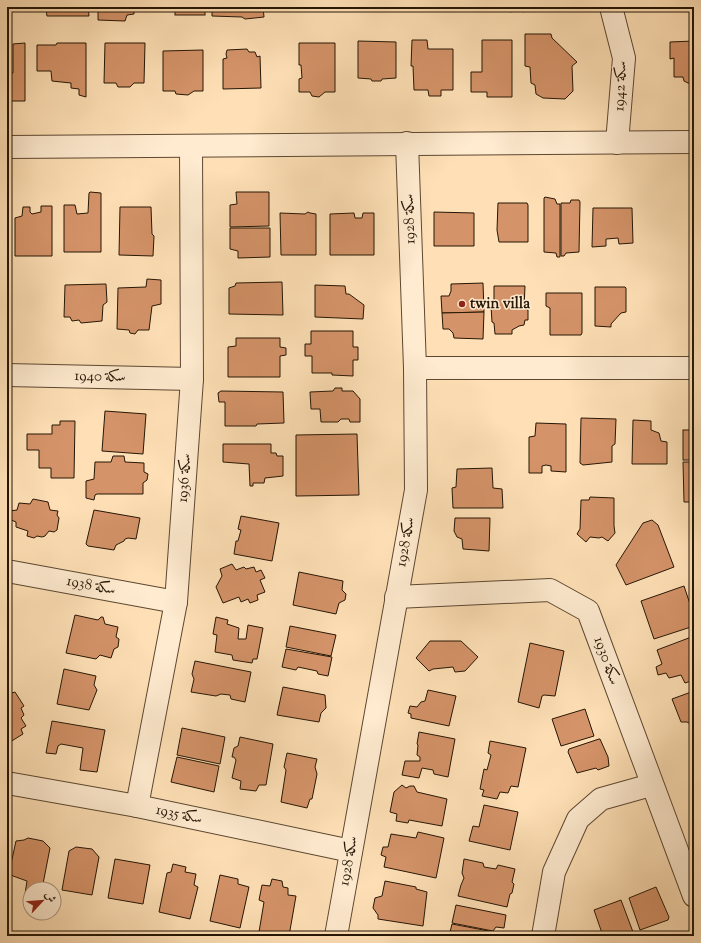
<svg xmlns="http://www.w3.org/2000/svg" width="701" height="943" font-family="'Sorts Mill Goudy',Amiri,serif">
<style>
.building{fill:#d59369;stroke:#251605}
.lines{fill:none;stroke-linecap:round;stroke-linejoin:round}
.minor-casing{stroke:#5c4831;stroke-width:24}
.minor{stroke:#ffebd0;stroke-width:22}
.poi-dot{fill:#8f2418;stroke:#ffebd0;stroke-width:1.5}
.labels{text-anchor:middle;dominant-baseline:central;stroke-width:3;stroke-linejoin:round;paint-order:stroke}
.street-label{font-size:15px;fill:#251605;stroke:#ffebd0}
.poi-label{font-size:15px;font-weight:bold;fill:#251605;stroke:#ffebd0;text-anchor:start}
</style>
<rect width="100%" height="100%" fill="#ffe0b6"/>
<filter id="stains"><feTurbulence type="fractalNoise" baseFrequency=".005" numOctaves="4"/><feColorMatrix values="0 0 0 0 .2 0 0 0 0 .09 0 0 0 0 .02 0 0 0 .5 -.17"/></filter>
<radialGradient id="worn" r=".72"><stop offset=".6" stop-color="#630" stop-opacity="0"/><stop offset="1" stop-color="#630" stop-opacity=".3"/></radialGradient>
<g class="building">
<path d="M38 7H88L89 16H47L46 10 38 9Z"/>
<path d="M98 7H134V14L127 15 125 21 98 20Z"/>
<rect x="175" y="7" width="30" height="8"/>
<path d="M212 7H263L264 17 245 19 242 17 212 16Z"/>
<path d="M307 7H327L326 10H307Z"/>
<path d="M448 7H459L449 11Z"/>
<path d="M509 7H537L523 12 520 9 510 12Z"/>
<path d="M525 34H551L552 38 577 62 572 66 573 91 565 99 543 98 536 94 535 85 531 83 530 67 525 66Z"/>
<path d="M412 40H427L428 49H453V90H441V96H429L428 90H414L413 66H411Z"/>
<path d="M482 40H512V97H487V92H471V72H482Z"/>
<path d="M358 41 396 42V78L382 79 381 81H372L371 79 358 78Z"/>
<path d="M694 41V83H688L684 81 683 77H674V58L670 59V42Z"/>
<path d="M25 43V101H7V73H13V44Z"/>
<path d="M57 43H86V97L79 95V89L71 88V83L52 81 51 71H37V45H56Z"/>
<path d="M105 43H145L144 83H134L130 87H118L116 83H104Z"/>
<path d="M299 43H335V92H325L319 97 312 96 310 92H299V79L302 78 301 65H299Z"/>
<path d="M247 49 249 52H255L257 57 260 56 261 88 223 89V59L227 58 226 54 227 50Z"/>
<path d="M203 50V91H194L188 95 176 94 175 91H163V51Z"/>
<path d="M90 192 101 193V252H64V205H75L77 214 88 213 89 193Z"/>
<path d="M236 192H269V226L230 227V205L237 204Z"/>
<path d="M545 197 555 199 557 204H560V257H557L556 253 544 252V198Z"/>
<path d="M571 200H579L580 202 579 252 566 253 564 256H561V203H570Z"/>
<path d="M498 203H527L528 205V242H499L497 230Z"/>
<path d="M41 206H52V256H15V218L22 216 23 207H30V212L32 214 41 212Z"/>
<path d="M120 207H151L152 234 154 236 153 256 119 255Z"/>
<path d="M593 208H632L633 243 619 244 618 238 606 239V246L592 247Z"/>
<path d="M308 212 310 213 316 214V255H281L280 213 305 214Z"/>
<path d="M434 212 474 213V246H434Z"/>
<path d="M354 213 355 218H362L363 213H374V255H330V214Z"/>
<path d="M230 228H270V257L238 258V251L230 249Z"/>
<path d="M147 279 161 280V304L152 306 149 330H138L135 334 130 333 129 330 117 329 118 288 146 287Z"/>
<path d="M282 282 283 315 229 314V288L235 286 236 283Z"/>
<path d="M483 283 484 312 442 313 441 296H449L451 291V284Z"/>
<path d="M106 284 107 302 103 305 102 321 81 323 79 320 72 321 70 317H64L65 285Z"/>
<path d="M315 285 345 286 346 294H349L364 305 363 319 315 317Z"/>
<path d="M494 286H525L524 308 528 310V320H525L524 325 519 326 512 330V334H495L494 323 492 322 491 306 494 305Z"/>
<path d="M595 287H625L626 288V312L621 313 611 324V327L595 326Z"/>
<path d="M546 293H582V333L581 335H550V308L546 306Z"/>
<path d="M484 312 483 339 454 338 453 333 449 329H443L442 313Z"/>
<path d="M311 331H353V347H358V360H353V376L332 375V373H312V356H305V344H311Z"/>
<path d="M236 338H280V347L286 348V355L280 356V377H228V347L236 346Z"/>
<path d="M335 388H342V391H353L360 399V422H350L349 419H341L338 422H321L320 409H311L310 392 333 391Z"/>
<path d="M221 391 283 392 284 423 257 424 256 426H225V402H219L218 393Z"/>
<path d="M105 411 146 414 143 454 102 451Z"/>
<path d="M581 418 616 419 615 444 612 446V462L583 465 580 463Z"/>
<path d="M633 420 651 421V430L659 433 661 441 667 442V464H632Z"/>
<path d="M60 421H75L74 478H51V468H39V450H27V434H52V425H60Z"/>
<path d="M536 423 566 424V472L551 471V466L546 465 542 466V473H529V437L535 436Z"/>
<rect x="683" y="430" width="11" height="30"/>
<path d="M357 434 359 495 296 496V435Z"/>
<path d="M223 444H271V453H276L277 456H283V476L265 478 264 483H253V486H250L249 464 223 462Z"/>
<path d="M113 456H124L125 462 144 463V472L148 474 147 480 143 483V494H97L95 495 94 500 86 498V481L94 479 95 462H111Z"/>
<path d="M683 462H694V502H684Z"/>
<path d="M492 468 493 488 502 489 503 508H453L452 488 456 487 457 469Z"/>
<path d="M590 497 614 498V526L615 533 608 541 602 537 599 538 590 537 586 542 577 534 580 529 581 500H589Z"/>
<path d="M33 499 48 502 50 510 58 511 57 515 59 518 57 530 54 532 49 531 45 536 42 537 37 536 34 538 27 536 28 531 16 527V522L9 519V511L17 510 19 503 30 504Z"/>
<path d="M94 510 140 518 136 539 128 538 125 539 124 541 116 545 114 550 88 546 86 544Z"/>
<path d="M241 516 279 523 272 561 234 554 236 541H238L241 530 238 529Z"/>
<path d="M455 518H490L489 551 463 549 462 539 457 537 454 531Z"/>
<path d="M652 520 658 525 674 567 626 585 616 565 643 523Z"/>
<path d="M232 564 236 570 244 567 246 569 254 567 256 572 261 570 265 578 260 580 265 592 257 595 258 600 250 603 248 599 241 602 239 597 223 603 216 587 222 576 220 569Z"/>
<path d="M299 572 343 581 342 590 346 594 345 600 339 603 336 614 293 605Z"/>
<path d="M684 586 694 616V626L654 639 641 601Z"/>
<path d="M75 615 98 620 101 617H103L105 624 118 627 116 637 119 639 118 647 114 649 111 658 100 655 96 659 66 653Z"/>
<path d="M216 617 228 620 227 624 239 628 238 639H246L248 625 263 628 257 659H253L252 663 233 660 232 655 215 652 217 635 213 634Z"/>
<path d="M290 626 336 635 331 656 286 647Z"/>
<path d="M694 636V680L685 683 681 675 669 678 666 673 658 675 656 667 662 664 657 650Z"/>
<path d="M430 641H461L478 657 465 671 455 672 453 667 433 669 429 671 416 658Z"/>
<path d="M530 643 564 651 555 696 544 695 542 696 539 708 518 702Z"/>
<path d="M286 649 332 657 328 676 318 674 317 671 298 667 296 670 282 667Z"/>
<path d="M195 661 251 672 245 702 231 699 230 695 221 694 216 696 191 692 194 679 192 674Z"/>
<path d="M64 669 96 676 94 685 97 690 89 710 57 704Z"/>
<path d="M283 687 325 695 326 708 321 713 319 722 277 715Z"/>
<path d="M428 690 456 696 449 726 411 718V714L408 713 410 706 417 707 421 702 425 701Z"/>
<path d="M7 691 9 694 15 692 24 706 21 708 24 715 21 718 26 726 21 729 23 734 10 742 7 740Z"/>
<path d="M694 691V726L687 722H681L672 699Z"/>
<path d="M585 709 594 736 561 746 552 719Z"/>
<path d="M52 721 105 730 97 772 80 770 83 748 61 744 58 746 56 754 46 753Z"/>
<path d="M182 728 225 737 220 764 177 755Z"/>
<path d="M419 732 455 739 448 777 434 774 433 770 422 768 419 778 402 775 405 761H420V757L417 755 418 745 417 744Z"/>
<path d="M240 737 273 744 266 785H259L256 791 240 789 241 781 232 778 236 760 234 757H232L234 748 238 746Z"/>
<path d="M599 739H600L608 757 609 766 598 770 596 768 577 773 568 752 569 749Z"/>
<path d="M490 741 526 748 518 787 511 786 508 793 500 792 497 799 482 796 484 790 480 789 484 769 487 770 491 755 488 753Z"/>
<path d="M287 753 317 759 315 767 317 774 312 799H310L307 808 281 802 286 770 284 767Z"/>
<path d="M177 757 219 766 214 792 171 782Z"/>
<path d="M402 785 406 788 410 786H414L417 792 447 799 442 826 409 820 408 823 396 821 397 814 390 812 394 792Z"/>
<path d="M484 805 518 812 510 850 469 841 473 826 479 827Z"/>
<path d="M418 832 444 838 436 878 384 867 386 857 381 855 383 847H388L391 834 416 838Z"/>
<path d="M28 838 43 841 50 848 42 889H30V895L25 894 27 881 13 876 9 873 16 841 24 840Z"/>
<path d="M76 847 92 849 99 857 92 895 62 890 69 851Z"/>
<path d="M115 859 150 865 143 904 108 898Z"/>
<path d="M464 859 483 863 484 867 496 869 498 865 515 869 512 882 514 884 512 893 510 894 507 907 458 896 461 885 464 878 462 873Z"/>
<path d="M173 864 186 867 185 872 196 874 194 885 198 887 190 919 159 912 167 873 171 872Z"/>
<path d="M220 875 238 879V884L249 887 240 928 210 921Z"/>
<path d="M272 879 282 881 283 887 288 888V895L296 896 289 936 271 933 270 934 259 932 264 902 259 900 262 885 270 886Z"/>
<path d="M385 881 416 887V889L427 892 423 926 378 919V915L373 908 375 898 382 896Z"/>
<path d="M656 887 669 917 668 920 640 930 629 898Z"/>
<path d="M621 900 633 932 621 936H603L594 910Z"/>
<path d="M456 905 506 915 504 928 496 927 493 931 452 923Z"/>
<path d="M452 924 494 932 493 936H449Z"/>
</g>
<g class="lines">
<defs>
<g id="minor">
<path d="M611 7 624 58 617 143"/>
<path d="M7 147 694 142"/>
<path d="M415 368H694"/>
<path d="M7 375 192 379"/>
<path d="M7 571 176 602"/>
<path d="M396 597 550 590 588 611 694 896"/>
<path d="M7 783 137 806 351 851"/>
<path d="M137 806 176 602 192 379 191 146"/>
<path d="M336 936 416 490 415 368 407 143"/>
<path d="M543 936 554 872 578 819 601 799 651 785"/>
</g>
</defs>
<use href="#minor" class="minor-casing"/>
<use href="#minor" class="minor"/>
</g>
<circle class="poi-dot" cx="462" cy="304" r="4"/>
<g class="labels">
<g class="street-label">
<text transform="translate(621 86) rotate(-87)">سكة 1942</text>
<text transform="translate(410 219) rotate(-92)">سكة 1928</text>
<text transform="translate(100 377) rotate(1)">سكة 1940</text>
<text transform="translate(185 478) rotate(-86)">سكة 1936</text>
<text transform="translate(406 542) rotate(-80)">سكة 1928</text>
<text transform="translate(91 586) rotate(11)">سكة 1938</text>
<text transform="translate(606 661) rotate(70)">سكة 1930</text>
<text transform="translate(179 815) rotate(12)">سكة 1935</text>
<text transform="translate(349 861) rotate(-80)">سكة 1928</text>
</g>
<g class="poi-label">
<text x="470" y="304">twin villa</text>
</g>
</g>
<rect width="701" height="943" fill="none" stroke="#ffe0b6" stroke-width="24"/>
<rect x="8" y="8" width="685" height="927" fill="none" stroke="#251605" stroke-width="2"/>
<rect x="12" y="12" width="677" height="919" fill="none" stroke="#251605"/>
<g transform="translate(42 901) rotate(64)"><circle r="19" fill="#ffebd0" stroke="#a8967f"/>
<path d="M0-3L7 15L0 10L-7 15Z" fill="#8f2418"/>
<text y="-6" font-size="11" font-weight="bold" text-anchor="middle" fill="#251605">ش</text>
</g>
<rect width="100%" height="100%" filter="url(#stains)"/>
<rect width="100%" height="100%" fill="url(#worn)"/>
</svg>
